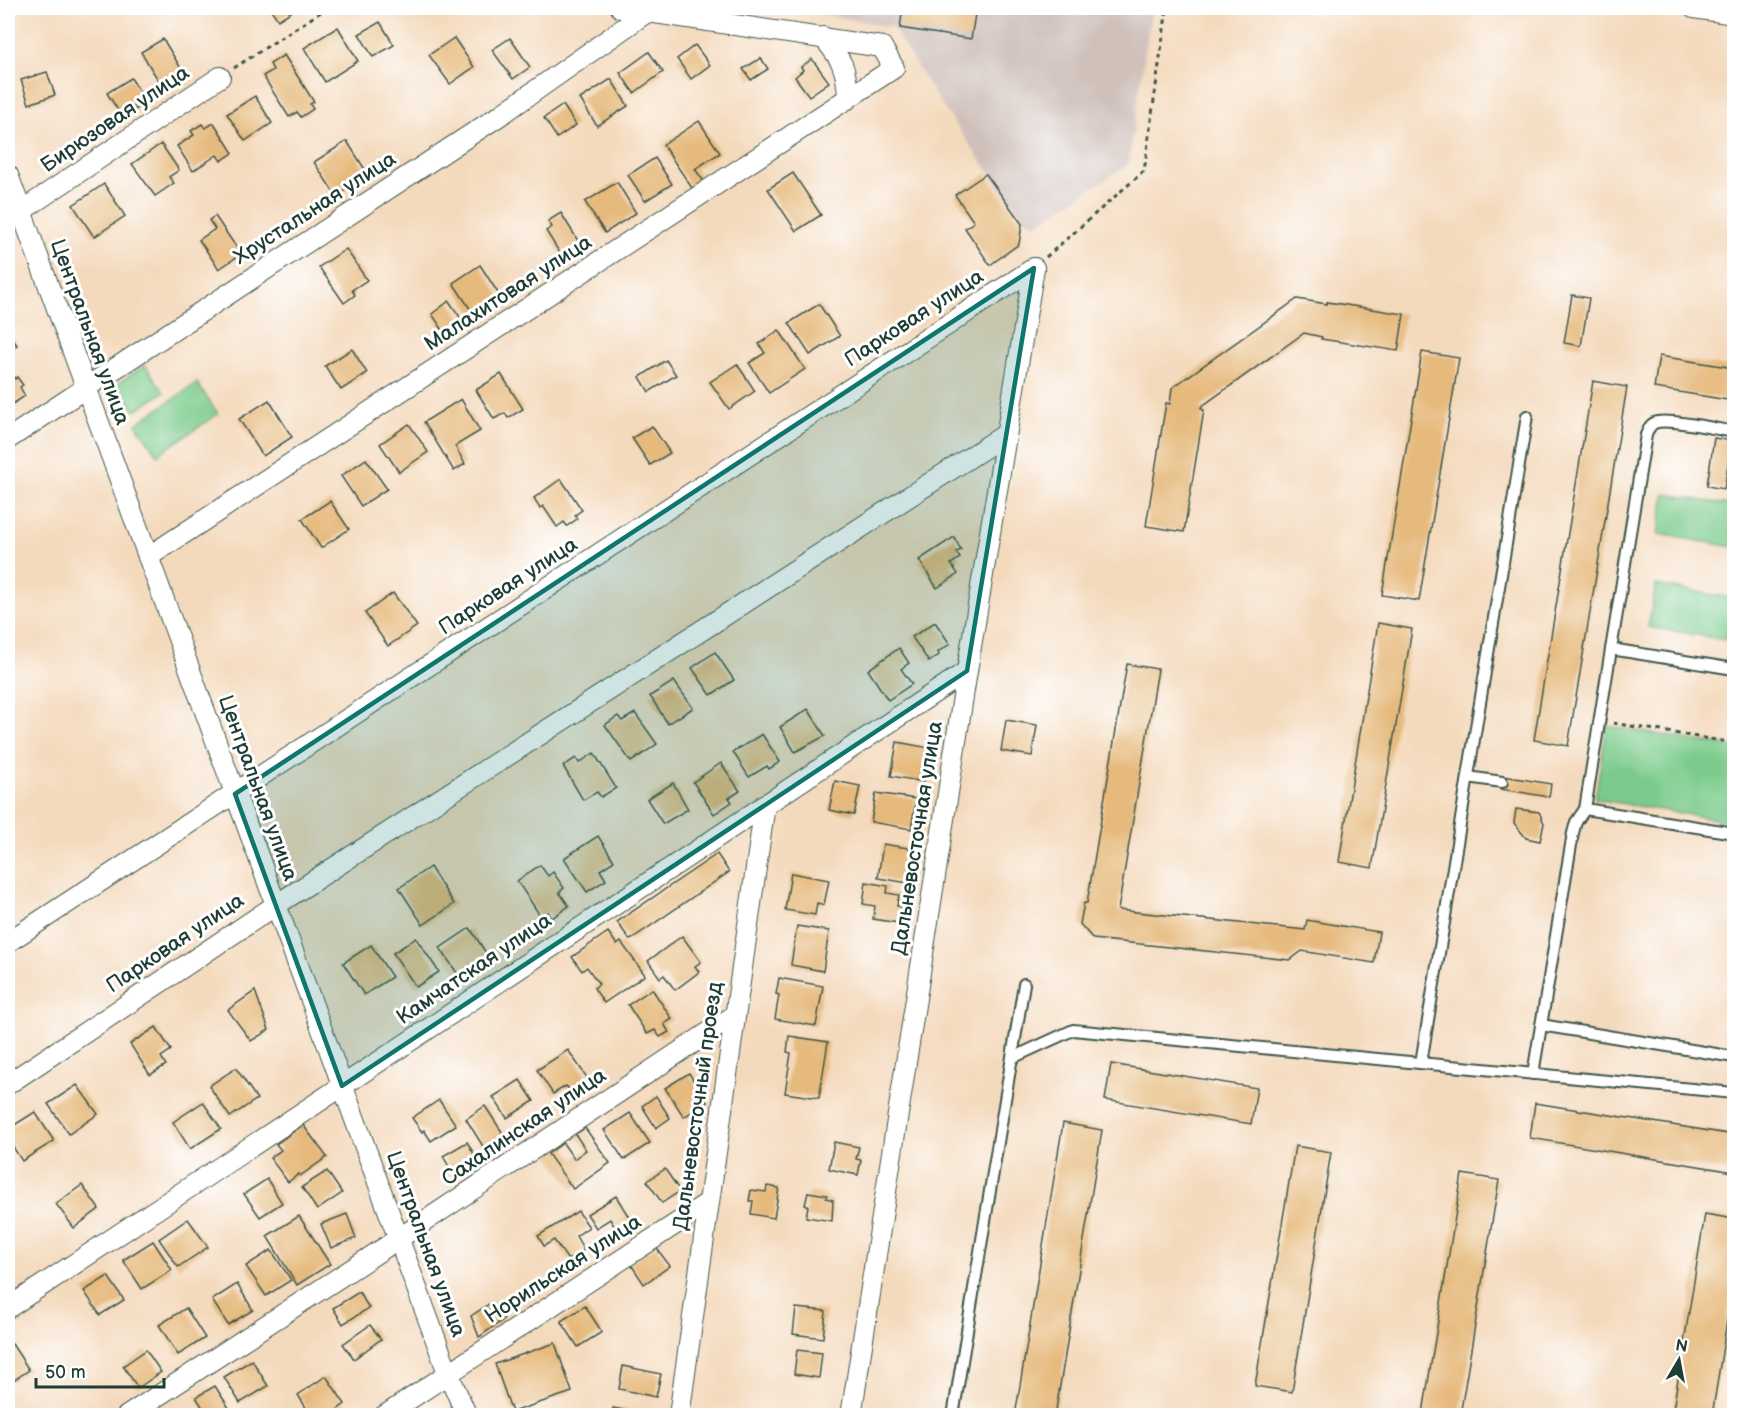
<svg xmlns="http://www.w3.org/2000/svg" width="1742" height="1423" font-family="'Balsamiq Sans',sans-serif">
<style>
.industrial{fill:#cfc0ba}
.green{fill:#7bcb8c;stroke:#4d8460;stroke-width:1.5}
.building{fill:#e6ba7d}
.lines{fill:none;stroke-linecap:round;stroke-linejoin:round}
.lane-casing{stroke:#3f5549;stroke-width:14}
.street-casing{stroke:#3f5549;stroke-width:22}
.path{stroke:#3f5549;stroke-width:3;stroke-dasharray:4.5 4.5;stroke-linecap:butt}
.lane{stroke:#fff;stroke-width:10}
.street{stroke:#fff;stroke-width:20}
.marked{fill:#0f766e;fill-opacity:0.2;stroke:#0f766e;stroke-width:4.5;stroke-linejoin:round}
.labels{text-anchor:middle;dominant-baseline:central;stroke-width:6;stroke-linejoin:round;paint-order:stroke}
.street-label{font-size:21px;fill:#1f3d34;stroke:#fff}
</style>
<rect width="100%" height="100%" fill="#fff"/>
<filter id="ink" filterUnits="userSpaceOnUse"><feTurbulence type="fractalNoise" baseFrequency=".0167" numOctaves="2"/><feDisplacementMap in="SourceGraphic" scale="12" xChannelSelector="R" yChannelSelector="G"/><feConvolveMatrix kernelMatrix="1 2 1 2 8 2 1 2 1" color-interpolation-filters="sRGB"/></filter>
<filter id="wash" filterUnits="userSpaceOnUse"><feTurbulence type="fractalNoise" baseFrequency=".008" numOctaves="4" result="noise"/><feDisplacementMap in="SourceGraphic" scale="24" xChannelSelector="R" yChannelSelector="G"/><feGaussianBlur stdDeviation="1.35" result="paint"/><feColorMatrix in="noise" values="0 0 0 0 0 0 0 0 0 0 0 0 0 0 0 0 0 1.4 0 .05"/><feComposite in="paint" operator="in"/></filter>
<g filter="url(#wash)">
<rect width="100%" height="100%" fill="#f4dabd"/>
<path class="industrial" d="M788 8H1152L1128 165 1036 224 1022 219 935 95 892 27Z"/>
<g class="green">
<path d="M145 365 164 392 135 411 117 384Z"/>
<path d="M197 383 218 414 157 455 136 424Z"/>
<path d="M1665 494 1734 506V547L1658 534Z"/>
<path d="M1656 585 1734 598 1726 640 1648 627Z"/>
<path d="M1607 726 1734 747V806L1732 822 1595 799Z"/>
</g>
<g id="blocks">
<g class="building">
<path d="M270 8H297L278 20Z"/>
<path d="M903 8H976L971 39 900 28Z"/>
<path d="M380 22 394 45 373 57 359 34Z"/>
<path d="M338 27 358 61 325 82 304 48Z"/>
<path d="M454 38 474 67 450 84 429 55Z"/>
<path d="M510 38 530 67 513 79 492 50Z"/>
<path d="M163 39 182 70 160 83 141 52Z"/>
<path d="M695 45 710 65 691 79 677 59Z"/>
<path d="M649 52 663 72 634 93 620 73Z"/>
<path d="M284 55 314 102 310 104 313 109 301 117 297 112 289 117 263 76 273 70 270 64Z"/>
<path d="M761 58 768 69 751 80 743 69Z"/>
<path d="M812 59 829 82 809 96 795 77 803 70 801 67Z"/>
<path d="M47 72 55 95 29 104 21 80Z"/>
<path d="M131 78 144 99 140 101 142 105 135 110 133 107 121 115 107 93Z"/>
<path d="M611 79 628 106 597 126 580 99Z"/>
<path d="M255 96 272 123 245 141 227 114Z"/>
<path d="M563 105 576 125 557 138 544 118Z"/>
<path d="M699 121 720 153 695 169 705 183 694 191 663 145Z"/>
<path d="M214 123 233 153 221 161 217 155 193 171 177 146 194 135 191 131 202 124 205 128Z"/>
<path d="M347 141 369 176 336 196 314 162Z"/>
<path d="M161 144 179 170 169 177 174 183 155 196 132 164Z"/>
<path d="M655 158 672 184 645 201 628 175Z"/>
<path d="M793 173 821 215 796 231 768 189Z"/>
<path d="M986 174 1022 224 1019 244 990 265 965 228 974 222 955 195Z"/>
<path d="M617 182 636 213 605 233 585 202Z"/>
<path d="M104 184 125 216 94 237 73 205Z"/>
<path d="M561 213 580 244 561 255 546 231 552 227 548 221Z"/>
<path d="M215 216 241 254 219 269 199 240 215 229 209 220Z"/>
<path d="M346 249 367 280 352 290 355 295 344 303 319 267Z"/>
<path d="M480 265 500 296 473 313 453 283Z"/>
<path d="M1572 295 1589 298 1581 346 1564 343Z"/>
<path d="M1297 299 1327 304V302L1404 314 1398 351 1321 339 1322 337 1304 333 1201 407V409L1204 410 1184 532 1146 526 1166 403 1170 404 1172 388Z"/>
<path d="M449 301 466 326 448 338 432 314Z"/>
<path d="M819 304 840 336 810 355 789 323Z"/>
<path d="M779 330 805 369 769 393 749 363 765 353 759 344Z"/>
<path d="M8 332 17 345 8 353Z"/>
<path d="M352 349 367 373 341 390 325 366Z"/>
<path d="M1422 352 1459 358 1419 601 1382 595Z"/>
<path d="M1659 356 1734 368V401L1654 388Z"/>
<path d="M666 360 676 375 649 392 640 377Z"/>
<path d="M737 364 755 391 729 409 710 382Z"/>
<path d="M11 373 15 379 17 377 23 385 20 387 25 396 8 407V375Z"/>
<path d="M501 374 523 409 508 418 505 413 494 419 476 390Z"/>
<path d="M1593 381 1627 387 1568 746 1534 740Z"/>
<path d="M461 399 480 431 455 446 465 464 454 471 424 422Z"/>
<path d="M269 400 292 437 263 456 239 419Z"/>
<path d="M409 424 428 452 399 472 380 444Z"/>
<path d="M652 426 670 453 650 465 632 438Z"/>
<path d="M1714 438 1732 441 1724 489 1707 486Z"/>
<path d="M366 459 387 489 361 506 341 476Z"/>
<path d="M561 479 582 510 575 515 577 519 567 526 564 522 557 527 543 506 540 508 534 498Z"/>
<path d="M330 501 349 529 321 548 302 519Z"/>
<path d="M954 537 961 550 956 552 960 558 951 564 958 574 937 588 919 560Z"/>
<path d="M393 593 417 626 388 646 365 613Z"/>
<path d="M935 622 950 644 938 652 939 655 929 662 912 637Z"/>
<path d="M1378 623 1412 629 1372 868 1339 862Z"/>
<path d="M899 648 909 663 901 669 912 684 888 700 868 670Z"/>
<path d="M715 652 734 680 711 695 692 668Z"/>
<path d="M1127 664 1158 669 1118 910 1305 930 1307 920 1379 932 1374 963 1302 951 1290 960 1093 939 1080 924 1084 903H1087Z"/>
<path d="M674 681 693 708 668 724 650 696Z"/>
<path d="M808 709 825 736 795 752 780 727Z"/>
<path d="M635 713 657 744 631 762 605 725 618 716 622 721Z"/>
<path d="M1006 720 1037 725 1032 756 1001 751Z"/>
<path d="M762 734 780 762 769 769 767 766 749 777 733 752Z"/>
<path d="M897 742 930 748 924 782 891 776Z"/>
<path d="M594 753 616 788 601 797 597 792 583 800 563 766 576 758 579 763Z"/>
<path d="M721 763 740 791 729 798 732 802 714 814 693 782Z"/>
<path d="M1503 776 1551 784 1549 797 1501 789Z"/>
<path d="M835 781 860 786 854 815 829 810Z"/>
<path d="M673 783 688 809 663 824 647 799Z"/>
<path d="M876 793 916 799 911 829 871 822Z"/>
<path d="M1516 809 1539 812 1544 823 1540 841 1526 838 1514 823Z"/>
<path d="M598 836 614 861 600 870 606 880 587 892 564 858Z"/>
<path d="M883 844 914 849 908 883 878 878Z"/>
<path d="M717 854 729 872 630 940 617 922Z"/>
<path d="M540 865 548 876 553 872 564 888 559 892 569 906 552 918 548 912 541 917 517 881Z"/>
<path d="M430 867 454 904 423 925 399 888Z"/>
<path d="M791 873 829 880 824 905 817 903 815 915 785 910Z"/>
<path d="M866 882 888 886 887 893 899 895 897 906 908 908 905 924 873 919 875 906 863 904Z"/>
<path d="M797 926 829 931 823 971 791 965Z"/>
<path d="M470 928 490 959 472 972 470 969 459 976 440 948Z"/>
<path d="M608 932 617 945 621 942 645 975 604 1003 594 988 599 984 587 967 582 971 572 957Z"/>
<path d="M682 936 701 962 695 966 699 972 675 990 664 975 660 978 648 961Z"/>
<path d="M416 938 439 972 416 987 393 953Z"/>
<path d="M371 945 392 977 364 995 343 963Z"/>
<path d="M779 978 823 986 816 1026 775 1019 779 995 776 994Z"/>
<path d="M652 989 672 1019 664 1024 669 1032 660 1037 655 1030 647 1034 628 1005Z"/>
<path d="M255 991 269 1030 251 1041 228 1010Z"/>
<path d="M156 1027 171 1050 161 1057 166 1065 150 1075 130 1044Z"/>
<path d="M789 1036 828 1042 819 1098 785 1093 791 1053 787 1052Z"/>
<path d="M568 1050 588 1079 571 1091 566 1086 553 1094 537 1070Z"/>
<path d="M1111 1064 1257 1088 1251 1124 1105 1100Z"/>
<path d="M236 1068 257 1099 230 1117 209 1086Z"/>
<path d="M689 1073 707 1102 684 1117 665 1088Z"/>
<path d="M520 1080 534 1101 507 1118 493 1097Z"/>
<path d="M77 1085 98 1114 69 1134 48 1104Z"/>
<path d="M656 1096 670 1118 656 1128 642 1106Z"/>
<path d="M439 1100 456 1125 431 1141 424 1130 422 1132 412 1118Z"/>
<path d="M203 1102 221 1129 190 1149 173 1122Z"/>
<path d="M1535 1103 1734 1135V1172L1530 1138Z"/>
<path d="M485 1106 504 1135 484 1148 466 1119Z"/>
<path d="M35 1112 54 1141 22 1161 8 1139V1129Z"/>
<path d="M630 1113 650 1143 624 1160 604 1130Z"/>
<path d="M1063 1123 1102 1130 1055 1416H1015Z"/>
<path d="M303 1125 327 1157 300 1176 299 1174 288 1182 270 1158 281 1150 276 1144Z"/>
<path d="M585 1128 610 1163 573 1189 548 1154 563 1143 574 1159 586 1150 575 1134Z"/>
<path d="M467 1142 480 1164 456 1179 443 1156Z"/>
<path d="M834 1142 859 1147 856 1159 861 1160 858 1175 829 1169Z"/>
<path d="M1295 1146 1331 1152 1292 1392 1255 1386Z"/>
<path d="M665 1169 680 1191 662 1203 647 1181Z"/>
<path d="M327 1171 342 1193 317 1210 302 1187Z"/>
<path d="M1462 1174 1499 1180 1460 1416H1438L1423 1413Z"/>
<path d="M267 1179 282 1203 260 1217 244 1194Z"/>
<path d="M82 1185 99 1209 74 1228 56 1204Z"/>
<path d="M767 1186 779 1188 774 1218 751 1214 753 1201H749L751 1190 766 1192Z"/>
<path d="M808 1192 827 1195 826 1198 833 1200 832 1221 806 1217 808 1206 805 1205Z"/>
<path d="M616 1196 632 1222 617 1231 610 1219 596 1228 587 1214Z"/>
<path d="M578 1211 589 1227 576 1236 584 1250 568 1260 554 1240 544 1246 538 1236Z"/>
<path d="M347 1214 356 1238 331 1248 321 1224Z"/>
<path d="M1705 1214 1734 1219V1276L1712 1416H1672Z"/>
<path d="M299 1216 330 1264 297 1285 267 1236Z"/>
<path d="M188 1219 208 1247 178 1267 159 1239Z"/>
<path d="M153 1241 172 1270 142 1289 123 1260Z"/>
<path d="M655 1246 670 1266 644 1284 630 1263Z"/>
<path d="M271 1250 291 1280 266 1296 246 1266Z"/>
<path d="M108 1276 124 1300 100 1315 84 1291Z"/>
<path d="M237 1284 253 1310 228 1325 212 1300Z"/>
<path d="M359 1292 369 1308 343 1324 333 1308Z"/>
<path d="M492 1302 504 1319 479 1337 471 1316Z"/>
<path d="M585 1306 602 1332 578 1347 561 1321Z"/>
<path d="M186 1308 205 1338 178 1355 159 1325Z"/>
<path d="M796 1308 826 1311 823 1338 793 1334Z"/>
<path d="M370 1325 381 1339 354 1359 343 1344Z"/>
<path d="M555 1343 572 1392 512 1412 495 1364Z"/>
<path d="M12 1344 29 1370 11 1382 8 1377V1347Z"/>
<path d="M146 1350 161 1372 138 1388 123 1366Z"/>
<path d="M797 1350 822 1353 819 1378 794 1374Z"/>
<path d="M252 1360 268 1386 240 1403 224 1377Z"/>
<path d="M623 1366 661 1374 656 1397 619 1389Z"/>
<path d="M326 1376 345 1404 337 1410 341 1416H311L298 1395Z"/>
<path d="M215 1386 231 1411 224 1416H208L196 1397Z"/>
<path d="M613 1408 645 1414V1416H612Z"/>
</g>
</g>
</g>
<g filter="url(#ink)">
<use href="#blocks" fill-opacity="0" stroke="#3f5549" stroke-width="1.5"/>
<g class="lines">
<defs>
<g id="lane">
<path d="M1734 432C1718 429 1671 419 1658 422 1650 423 1649 429 1646 435L1585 809 1734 833"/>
<path d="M1611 649 1734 669"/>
<path d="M1468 777 1502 782"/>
<path d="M1541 1025 1734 1057"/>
<path d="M1012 1058 1073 1030 1734 1093"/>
<path d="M1421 1063 1527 416"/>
<path d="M1533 1074 1573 833 1576 822 1585 809"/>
<path d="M953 1416 1024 984"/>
</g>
<g id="street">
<path d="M1694 8 1734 14"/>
<path d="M823 37C842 60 847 68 848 99"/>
<path d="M8 175 448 1373 467 1416"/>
<path d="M8 220 220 77"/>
<path d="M8 439 502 114 647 12"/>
<path d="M148 557 894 68 882 47 621 8"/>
<path d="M8 942 1034 268"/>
<path d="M8 1084 276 905 1006 434"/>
<path d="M8 1308 967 671"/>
<path d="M127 1416 398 1239 735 1015"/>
<path d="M384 1416 709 1202"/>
<path d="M679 1416 765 804"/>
<path d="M851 1416 967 671 1034 268"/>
</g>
</defs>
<use href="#lane" class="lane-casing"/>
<use href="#street" class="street-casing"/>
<g class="path">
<path d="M234 68 327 8"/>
<path d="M1046 257 1144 171 1167 8"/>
<path d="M1613 723 1734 743"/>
</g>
<use href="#lane" class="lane"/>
<use href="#street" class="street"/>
</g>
</g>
<path class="marked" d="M1034 268 967 671 342 1086 235 794Z"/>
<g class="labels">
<g class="street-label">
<text transform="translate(115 119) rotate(-34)">Бирюзовая улица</text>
<text transform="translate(315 208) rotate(-33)">Хрустальная улица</text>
<text transform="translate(508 293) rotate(-33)">Малахитовая улица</text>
<text transform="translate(914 318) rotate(-33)">Парковая улица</text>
<text transform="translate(90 332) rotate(70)">Центральная улица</text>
<text transform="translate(508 586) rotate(-33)">Парковая улица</text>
<text transform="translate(258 788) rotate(70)">Центральная улица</text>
<text transform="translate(917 838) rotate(-81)">Дальневосточная улица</text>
<text transform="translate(175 943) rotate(-34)">Парковая улица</text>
<text transform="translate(474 969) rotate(-34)">Камчатская улица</text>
<text transform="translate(698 1106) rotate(-82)">Дальневосточный проезд</text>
<text transform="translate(524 1127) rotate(-34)">Сахалинская улица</text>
<text transform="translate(426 1244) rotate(70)">Центральная улица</text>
<text transform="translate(563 1269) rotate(-33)">Норильская улица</text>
</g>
</g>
<rect width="1742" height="1423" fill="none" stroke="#fff" stroke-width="30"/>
<g transform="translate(1679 1360) rotate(10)" stroke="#ffffff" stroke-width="4.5" paint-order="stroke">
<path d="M0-4.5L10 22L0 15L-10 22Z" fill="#1f3d34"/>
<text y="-9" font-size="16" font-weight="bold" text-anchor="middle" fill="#1f3d34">N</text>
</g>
<path d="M36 1378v9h128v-9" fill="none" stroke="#1f3d34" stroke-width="3"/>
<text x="45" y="1378" font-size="18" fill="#1f3d34" stroke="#ffffff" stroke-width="4.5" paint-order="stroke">50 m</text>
</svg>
